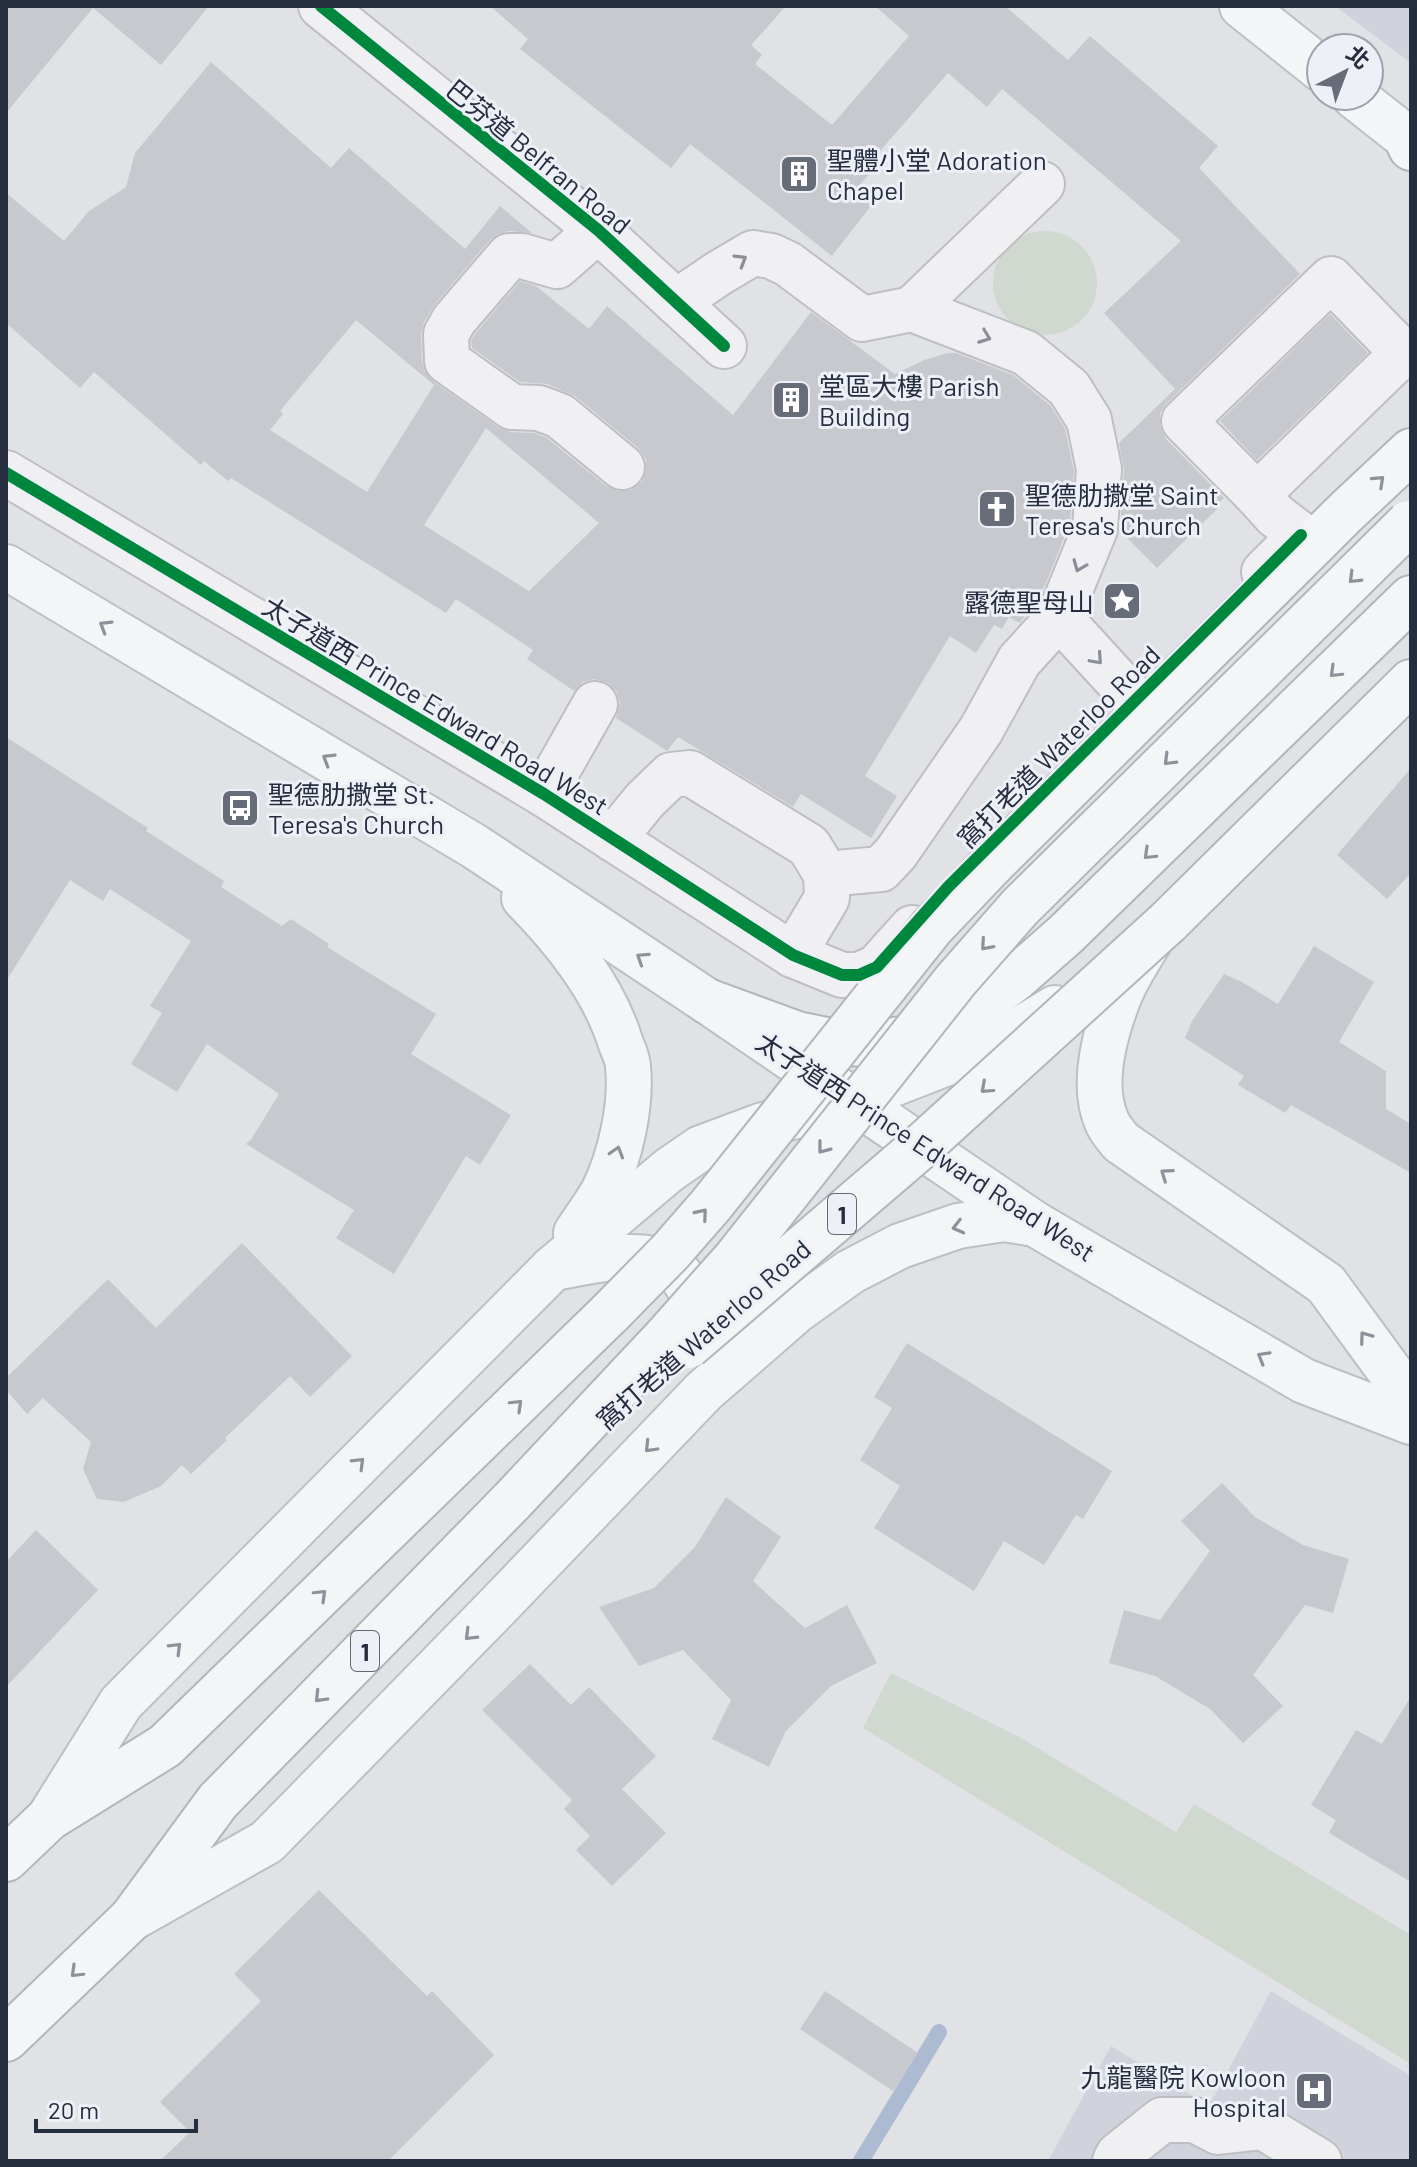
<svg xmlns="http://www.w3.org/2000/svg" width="1417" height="2167" font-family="Barlow,'Noto Sans TC',sans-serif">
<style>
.built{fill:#d0d3db}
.green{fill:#cfd9d0}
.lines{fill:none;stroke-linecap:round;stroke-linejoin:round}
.stream{stroke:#adbbd2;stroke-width:16}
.building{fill:#c7c9ce;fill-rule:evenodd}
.minor-casing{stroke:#bdbfc3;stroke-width:48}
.major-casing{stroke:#bcbfc4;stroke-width:48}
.highway-casing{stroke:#b2b5bb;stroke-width:48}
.minor{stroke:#f0f0f2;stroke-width:44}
.major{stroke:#f4f5f6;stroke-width:44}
.highway{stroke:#f4f5f6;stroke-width:44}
.highway-bridge-casing{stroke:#b2b5bb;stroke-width:48;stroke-linecap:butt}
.highway-bridge{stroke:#f4f5f6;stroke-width:44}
.cycleway-casing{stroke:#edf0f6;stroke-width:17}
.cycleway{stroke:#00873e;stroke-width:12}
.oneway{stroke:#8b8e98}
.oneway2{stroke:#8d919a}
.labels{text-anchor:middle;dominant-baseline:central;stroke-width:6;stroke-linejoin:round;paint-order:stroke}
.shield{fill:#edf0f6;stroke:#626876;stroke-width:2}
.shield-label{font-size:24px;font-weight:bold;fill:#262d3f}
.street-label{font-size:26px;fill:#262d3f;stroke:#edf0f6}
.poi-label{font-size:26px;fill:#262d3f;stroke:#edf0f6;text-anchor:start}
</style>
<rect width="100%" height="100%" fill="#e0e2e6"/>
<g class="built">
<path d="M1342 6H1411V63L1339 9Z"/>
<path d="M1271 1991 1411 2076V2161H1048L1111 2046 1209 2106Z"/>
</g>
<g class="green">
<circle cx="1045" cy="283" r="52"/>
<path d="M891 1673 1021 1738 1176 1832 1194 1804 1411 1935V2064L863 1728Z"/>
</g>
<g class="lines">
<path class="stream" d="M861 2161 939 2032"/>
</g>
<g class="building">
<path d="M6 6H209L161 65 93 8 6 113Z"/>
<path d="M490 6H786L751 45 762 55 755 64 832 125 909 36 875 6H1005L1068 60 1090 36 1218 146 1199 168 1300 274 1167 403 1160 413V426L1166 439 1224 498 1216 506 1218 508 1157 568 1120 531 1124 470 1119 443 1175 389 1104 313 1181 241 1002 89 987 107 948 73 874 158 879 162 860 185 877 198 832 256 690 144 671 168 520 49 528 39Z"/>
<path d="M211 62 331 168 349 148 465 249 500 206 532 233 509 231 498 234 490 240 435 304 424 322 421 334 422 362 425 372 433 381 498 427 511 432 534 433 547 438 606 486 617 491 631 490 642 482 646 472V459L638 448 575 396 547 384 520 382 472 348 471 340 475 334 520 281 536 286 589 329 607 306 733 415 811 312 895 374 924 360 948 353H956L1013 375 1050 405 1065 429 1074 471 1070 523 1045 585 1020 623 1009 617 1002 629 994 625 976 653 950 636 865 776 897 796 871 838 801 794 793 807 678 737 667 751 616 718 620 703 617 692 608 683 594 679 583 682 574 691 527 659 533 650 456 599 446 613 231 478 228 481 204 461 201 465 94 372 80 388 6 323V193L64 241 89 211 126 187 135 153ZM356 320 434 385 367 492 270 430 283 414 280 411ZM486 428 599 523 529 591 424 525Z"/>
<path d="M1330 314 1368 353 1257 460 1220 421Z"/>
<path d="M6 737 148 828 146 831 224 881 221 887 282 926 291 919 329 944 327 947 436 1014 411 1054 511 1115 480 1165 466 1156 394 1274 336 1238 354 1210 246 1144 252 1138 279 1094 207 1044 177 1092 131 1064 162 1013 150 1006 191 941 110 889 103 901 70 880 6 981Z"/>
<path d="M1411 768V873L1387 899 1337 855Z"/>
<path d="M1314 946 1374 982 1339 1042 1386 1071V1109L1411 1124V1173L1291 1105 1285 1113 1238 1085 1244 1076 1185 1038 1192 1021 1224 974 1240 981 1278 1004Z"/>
<path d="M242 1243 352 1356 310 1397 290 1376 225 1438 227 1440 191 1474 182 1465 161 1486 124 1502 97 1499 83 1469 91 1442 43 1398 27 1414 6 1390V1378L108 1279 156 1328Z"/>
<path d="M907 1343 1112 1471 1083 1519 1076 1515 1044 1565 1004 1541 974 1591 874 1528 900 1486 860 1460 892 1408 874 1397Z"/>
<path d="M1222 1483 1255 1517 1303 1545 1349 1559 1333 1613 1305 1605 1253 1675 1283 1706 1243 1743 1210 1709 1155 1676 1109 1663 1124 1610 1160 1620 1210 1551 1181 1521Z"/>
<path d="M726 1497 781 1537 753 1581 805 1628 847 1605 877 1663 831 1686 786 1731 769 1767 712 1739 731 1700 683 1650 639 1666 599 1607 654 1588 695 1547Z"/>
<path d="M36 1530 98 1590 6 1687V1562Z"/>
<path d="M530 1664 571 1705 589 1687 656 1756 622 1789 666 1833 612 1886 576 1850 590 1836 564 1809 572 1800 482 1710Z"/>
<path d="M1411 1696V1882L1329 1833 1336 1820 1311 1805 1356 1730 1382 1744Z"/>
<path d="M319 1890 427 1996 432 1991 494 2055 388 2161H160L190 2132 160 2102 261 2001 234 1974Z"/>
<path d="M825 1991 918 2053 893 2091 800 2029Z"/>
</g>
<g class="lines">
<defs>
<g id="minor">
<path d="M321 6 598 230 724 346"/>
<path d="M598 230 557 266 522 256H509L454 320 446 334 447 361 512 407 539 408 560 416 622 467"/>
<path d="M1331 279 1403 353 1257 495 1184 421Z"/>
<path d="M676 302 719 273 753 253 771 256 788 264 862 319 912 309 1026 353 1069 388 1089 420 1099 469 1095 529 1059 617 1019 661 981 730 896 853 881 869 826 874"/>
<path d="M912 309 1042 184"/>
<path d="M6 473 544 794 793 955 842 975H859L877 967 912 928"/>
<path d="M1257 495 1275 515 1301 535 1264 572"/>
<path d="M1059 617 1135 700"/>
<path d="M544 794 595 704"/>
<path d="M613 839 645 800 671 775 690 773 809 846 826 874 827 898 793 955"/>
<path d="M1115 2161 1118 2155 1162 2120H1195L1218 2132 1263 2127 1319 2161"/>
</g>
<g id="major">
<path d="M1242 6 1321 69"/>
<path d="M1354 96 1411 141"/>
<path d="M6 567 474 846 707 1001 1035 1224 1304 1381 1411 1422"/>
<path d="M524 898C564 939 604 988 621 1044 624 1051 628 1060 628 1067 632 1105 620 1158 603 1192 595 1206 585 1219 576 1233"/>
<path d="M1149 942C1138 961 1124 981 1117 1002 1104 1037 1091 1086 1107 1122 1110 1129 1116 1136 1121 1142L1326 1284 1411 1400"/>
<path d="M553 1268C586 1263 641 1247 671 1266 678 1271 686 1282 690 1290 699 1305 707 1320 709 1337"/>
<path d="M49 1818 121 1703 553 1268 669 1170 701 1148 760 1126 852 1100 996 1044 1055 1008"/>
<path d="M132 1918 267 1842 498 1606 704 1391 797 1310 850 1272 900 1246 958 1226 1004 1219 1035 1224"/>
</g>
<g id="highway">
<path d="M1406 137 1411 148"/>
<path d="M992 864 1347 511 1411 451"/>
<path d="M1168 922 1411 682"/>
<path d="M707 1001 797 1034 841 1043 873 1044 906 1038 966 1016 1015 979 1065 935 1411 598"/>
<path d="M6 1859 49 1818 165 1746 611 1312"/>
<path d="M6 2039 132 1918 218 1801 512 1501"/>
</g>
</defs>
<use href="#minor" class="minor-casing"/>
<use href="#major" class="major-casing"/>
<use href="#highway" class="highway-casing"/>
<use href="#minor" class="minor"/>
<use href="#major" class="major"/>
<use href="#highway" class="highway"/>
<defs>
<g id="highway-bridge">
<path d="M611 1312 670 1252 711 1205 932 927 992 864"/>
<path d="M688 1346 926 1142 1168 922"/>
<path d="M512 1501 665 1338 736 1258 956 980 1020 907 1409 523"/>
</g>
</defs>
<use href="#highway-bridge" class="highway-bridge-casing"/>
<use href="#highway-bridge" class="highway-bridge"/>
<defs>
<g id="cycleway">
<path d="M321 6 598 230 724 346"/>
<path d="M6 473 544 794 793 955 842 975H859L877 967 948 887 1301 535"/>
</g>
</defs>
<use href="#cycleway" class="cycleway-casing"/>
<use href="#cycleway" class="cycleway"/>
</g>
<defs><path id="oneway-chevron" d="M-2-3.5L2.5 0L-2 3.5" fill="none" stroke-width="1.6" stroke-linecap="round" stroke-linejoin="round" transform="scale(2)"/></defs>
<g class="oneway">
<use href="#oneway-chevron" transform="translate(741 260) rotate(-31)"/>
<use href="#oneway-chevron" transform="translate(985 337) rotate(21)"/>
<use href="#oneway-chevron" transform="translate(1079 566) rotate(112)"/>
<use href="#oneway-chevron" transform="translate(1097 659) rotate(48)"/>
</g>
<g class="oneway2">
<use href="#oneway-chevron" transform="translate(1379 481) rotate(-43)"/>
<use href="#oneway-chevron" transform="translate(1354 578) rotate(135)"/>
<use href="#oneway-chevron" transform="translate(105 626) rotate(-149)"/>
<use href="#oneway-chevron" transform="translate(1335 672) rotate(136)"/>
<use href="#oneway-chevron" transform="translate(328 759) rotate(-149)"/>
<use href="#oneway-chevron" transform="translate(1169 760) rotate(135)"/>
<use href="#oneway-chevron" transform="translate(1149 854) rotate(136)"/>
<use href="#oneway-chevron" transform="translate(986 945) rotate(131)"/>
<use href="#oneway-chevron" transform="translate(642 958) rotate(-147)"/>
<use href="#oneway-chevron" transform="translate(986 1088) rotate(138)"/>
<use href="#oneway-chevron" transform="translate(823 1148) rotate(128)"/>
<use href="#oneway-chevron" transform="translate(617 1152) rotate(-73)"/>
<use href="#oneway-chevron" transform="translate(1166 1174) rotate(-145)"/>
<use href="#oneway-chevron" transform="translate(702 1214) rotate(-50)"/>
<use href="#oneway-chevron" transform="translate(958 1227) rotate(166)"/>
<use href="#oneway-chevron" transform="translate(1365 1337) rotate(-126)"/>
<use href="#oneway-chevron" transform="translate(1263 1357) rotate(-150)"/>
<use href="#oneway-chevron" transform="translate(517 1405) rotate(-44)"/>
<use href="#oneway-chevron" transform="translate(650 1447) rotate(134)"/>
<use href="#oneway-chevron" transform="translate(359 1463) rotate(-45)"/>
<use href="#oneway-chevron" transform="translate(321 1595) rotate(-44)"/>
<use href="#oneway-chevron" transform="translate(470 1635) rotate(135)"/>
<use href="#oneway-chevron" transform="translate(176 1648) rotate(-45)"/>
<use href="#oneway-chevron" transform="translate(320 1697) rotate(134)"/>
<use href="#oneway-chevron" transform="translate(76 1972) rotate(136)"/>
</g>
<defs>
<symbol id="building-square" viewBox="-11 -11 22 22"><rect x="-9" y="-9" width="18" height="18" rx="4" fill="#676c79" stroke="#edf0f6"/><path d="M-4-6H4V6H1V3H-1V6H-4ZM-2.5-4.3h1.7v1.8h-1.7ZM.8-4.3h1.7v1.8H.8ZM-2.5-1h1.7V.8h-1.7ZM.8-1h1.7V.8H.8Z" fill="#fff"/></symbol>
<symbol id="church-square" viewBox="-11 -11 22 22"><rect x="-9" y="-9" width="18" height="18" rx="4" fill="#676c79" stroke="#edf0f6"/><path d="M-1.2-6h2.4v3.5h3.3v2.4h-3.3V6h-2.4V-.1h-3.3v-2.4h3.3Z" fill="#fff"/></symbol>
<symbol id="sight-square" viewBox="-11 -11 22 22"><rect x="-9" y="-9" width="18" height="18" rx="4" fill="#676c79" stroke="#edf0f6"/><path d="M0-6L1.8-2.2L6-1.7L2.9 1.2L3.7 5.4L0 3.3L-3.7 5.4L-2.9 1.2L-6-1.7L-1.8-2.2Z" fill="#fff"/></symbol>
<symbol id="bus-square" viewBox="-11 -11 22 22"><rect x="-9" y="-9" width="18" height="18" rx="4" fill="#676c79" stroke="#edf0f6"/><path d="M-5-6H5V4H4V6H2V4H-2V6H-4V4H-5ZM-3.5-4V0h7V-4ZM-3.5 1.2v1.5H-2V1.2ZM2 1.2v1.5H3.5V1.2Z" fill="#fff"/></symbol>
<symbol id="hospital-square" viewBox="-11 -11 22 22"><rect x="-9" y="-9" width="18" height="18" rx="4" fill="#676c79" stroke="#edf0f6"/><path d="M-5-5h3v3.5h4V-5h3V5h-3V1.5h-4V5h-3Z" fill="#fff"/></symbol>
</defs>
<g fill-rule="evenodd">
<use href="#building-square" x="777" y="152" width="44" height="44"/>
<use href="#building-square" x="769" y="378" width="44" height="44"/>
<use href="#church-square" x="975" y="487" width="44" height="44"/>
<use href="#sight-square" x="1100" y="579" width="44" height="44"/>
<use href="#bus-square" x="218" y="786" width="44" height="44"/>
<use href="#hospital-square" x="1292" y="2069" width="44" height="44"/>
</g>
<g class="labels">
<g class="shield">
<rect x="828" y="1194" width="28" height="40" rx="6"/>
<rect x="351" y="1631" width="28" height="40" rx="6"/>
</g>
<g class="shield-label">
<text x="842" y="1214">1</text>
<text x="365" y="1651">1</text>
</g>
<g class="street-label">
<text transform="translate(539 156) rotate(39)">巴芬道 Belfran Road</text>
<text transform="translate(436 705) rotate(31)">太子道西 Prince Edward Road West</text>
<text transform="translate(1058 746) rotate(-45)">窩打老道 Waterloo Road</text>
<text transform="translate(926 1146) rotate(33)">太子道西 Prince Edward Road West</text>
<text transform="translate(703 1334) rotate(-41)">窩打老道 Waterloo Road</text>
</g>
<g class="poi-label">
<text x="827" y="159">聖體小堂 Adoration<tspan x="827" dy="30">Chapel</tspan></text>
<text x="819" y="385">堂區大樓 Parish<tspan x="819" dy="30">Building</tspan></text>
<text x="1025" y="494">聖德肋撒堂 Saint<tspan x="1025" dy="30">Teresa's Church</tspan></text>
<text x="1094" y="601" text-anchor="end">露德聖母山</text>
<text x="268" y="793">聖德肋撒堂 St.<tspan x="268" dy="30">Teresa's Church</tspan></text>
<text x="1286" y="2076" text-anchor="end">九龍醫院 Kowloon<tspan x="1286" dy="30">Hospital</tspan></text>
</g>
</g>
<rect width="1417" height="2167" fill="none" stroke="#262d3f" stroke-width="16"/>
<g transform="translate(1345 72) rotate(42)"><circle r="38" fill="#edf0f6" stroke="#9da2ad" stroke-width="2"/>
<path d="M0-6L14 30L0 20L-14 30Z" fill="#676c79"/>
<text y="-12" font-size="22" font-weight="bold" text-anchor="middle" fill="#262d3f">北</text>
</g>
<path d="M36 2119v12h160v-12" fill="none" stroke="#262d3f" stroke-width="4"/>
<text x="48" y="2119" font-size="24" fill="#262d3f" stroke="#edf0f6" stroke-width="6" paint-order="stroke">20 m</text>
</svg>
